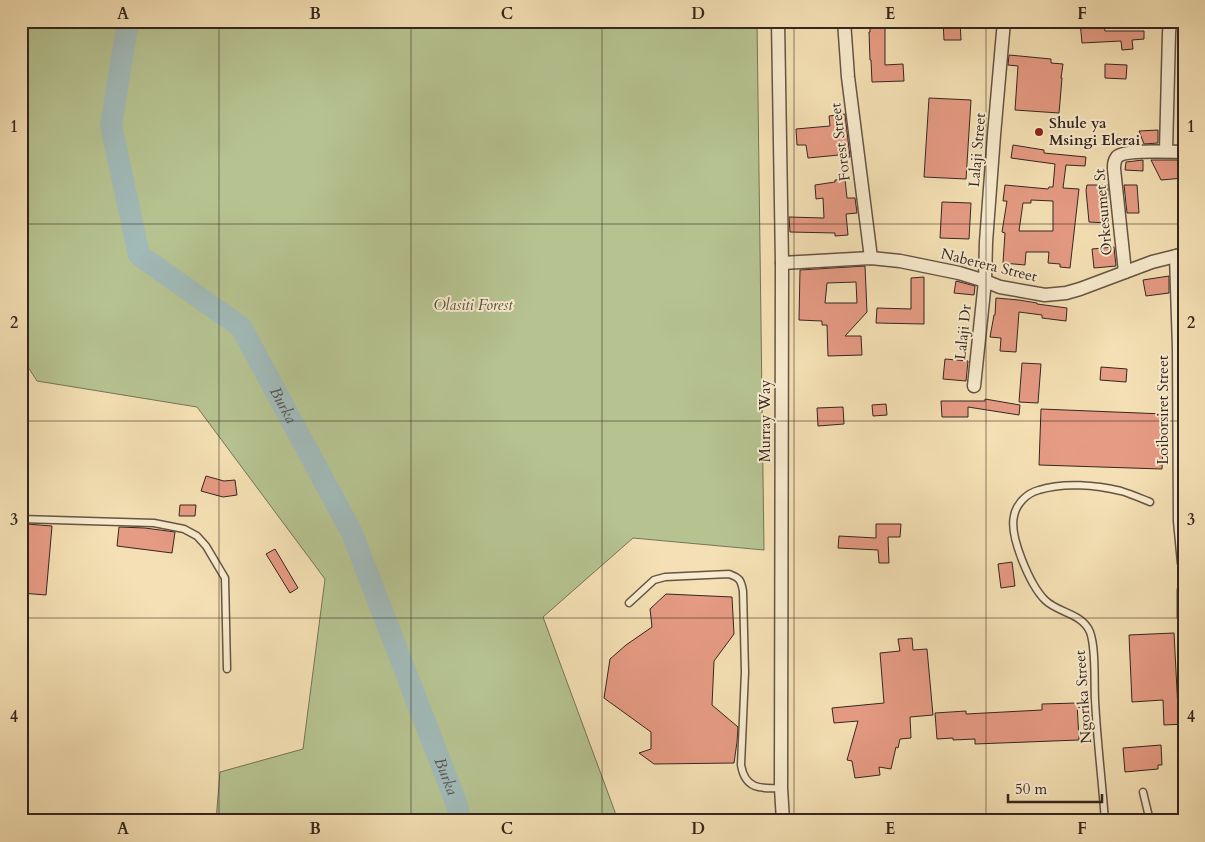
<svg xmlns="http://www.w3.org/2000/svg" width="1205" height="842" font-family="Cardo,serif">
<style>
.green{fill:#b6c391;stroke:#767458}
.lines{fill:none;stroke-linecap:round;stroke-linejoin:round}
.river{stroke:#a1bab8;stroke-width:22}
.building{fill:#e69b84;stroke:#352620;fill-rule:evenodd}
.service-casing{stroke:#655445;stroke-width:9}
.minor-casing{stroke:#655445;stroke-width:15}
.service{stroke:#f8ebce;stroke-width:6}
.minor{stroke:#f8ebce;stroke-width:12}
.grid{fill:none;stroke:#352620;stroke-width:1;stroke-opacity:0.55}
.poi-dot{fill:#8f2418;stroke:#f8ebce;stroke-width:2}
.labels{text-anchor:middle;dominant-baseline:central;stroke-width:4;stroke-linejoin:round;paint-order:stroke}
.poi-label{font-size:15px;font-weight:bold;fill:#352620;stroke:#f8ebce;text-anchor:start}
.street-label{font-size:15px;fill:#352620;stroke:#f8ebce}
.park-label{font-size:15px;font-style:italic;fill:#554d3c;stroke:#f8ebce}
.water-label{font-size:16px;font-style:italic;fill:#55524e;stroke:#f8ebce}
.neatline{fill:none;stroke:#352620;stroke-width:2}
.grid-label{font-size:16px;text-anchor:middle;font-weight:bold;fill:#352620}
</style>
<rect width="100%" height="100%" fill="#f4e0b4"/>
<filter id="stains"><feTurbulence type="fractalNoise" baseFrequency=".004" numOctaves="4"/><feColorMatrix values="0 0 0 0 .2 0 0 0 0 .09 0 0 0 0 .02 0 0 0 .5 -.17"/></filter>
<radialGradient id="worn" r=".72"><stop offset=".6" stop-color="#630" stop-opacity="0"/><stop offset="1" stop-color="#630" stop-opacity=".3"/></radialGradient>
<path class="green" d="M21 21H757L764 550 633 538 543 617 615 812 616 821H216L220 772 303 749 325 579 197 407 37 381 21 356Z"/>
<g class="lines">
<path class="river" id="s1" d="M128 21 111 125 139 255 241 327 352 533 457 805 460 821"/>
</g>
<g class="building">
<path d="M870 21H885V65L903 64 904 81 872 82 871 60H870L869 32H870Z"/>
<path d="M943 21H960L961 40H944Z"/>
<path d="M1080 21H1103L1105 31H1144V39L1132 40 1133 49 1122 50 1121 41 1082 43Z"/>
<path d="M1009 55 1051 59V63L1063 64 1061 78H1062L1059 113 1015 110 1018 66 1008 65Z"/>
<path d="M1105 64 1127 65 1126 79 1105 78Z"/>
<path d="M929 98 971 100 966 179 924 177Z"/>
<path d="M845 114 850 157H845V155L839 156V155L808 158 806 145H797L796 129 830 126 829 116Z"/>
<path d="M1158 130V143L1144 144 1139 131Z"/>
<path d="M1013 145 1044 150V153L1086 157 1085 166 1066 165 1063 188 1079 189 1070 268 1060 267V264L1048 263 1049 252H1026L1025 265 1003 263 1005 233 1002 232 1007 201H1003L1005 185 1048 189 1049 187H1053L1055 164 1011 158ZM1031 200 1053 201V231H1019L1023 203H1031Z"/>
<path d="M1143 160V171L1125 170 1126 162Z"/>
<path d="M1151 160H1184V178L1161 180Z"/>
<path d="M845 179 847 198H855L857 213 846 214 848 235 835 236V233L790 232 789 217 824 218 823 198 816 199 815 185 835 182V180Z"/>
<path d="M1087 185H1108V223L1089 222 1086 190Z"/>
<path d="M1124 185H1137L1139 213H1127Z"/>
<path d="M942 202 971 203 969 239 940 238Z"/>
<path d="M1114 247 1116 266 1094 268 1092 249Z"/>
<path d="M865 266 867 312 845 336H861L862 355 828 356 827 325H822V321L799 320 800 270ZM856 282 857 303H825L827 283Z"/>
<path d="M1169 276V293L1146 296 1143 280Z"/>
<path d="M924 277V324L876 323 877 308 911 309V278Z"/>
<path d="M956 281 975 286 974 295 954 293Z"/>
<path d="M996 298 1019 300 1037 303V304L1067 308 1066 321 1042 318V315L1019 312 1016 352 1000 351 1001 338 990 337 994 315H995Z"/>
<path d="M945 359 968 361 966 381 943 379Z"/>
<path d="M1022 363 1041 364 1038 403 1019 402Z"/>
<path d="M1101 367 1127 369 1126 382 1100 380Z"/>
<path d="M985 399 1020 405 1019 415 968 407V417H942L941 401H985Z"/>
<path d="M886 404 887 415 873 416 872 405Z"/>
<path d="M843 407 844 424 818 426 817 408Z"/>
<path d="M1041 409 1164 414 1162 469 1039 465Z"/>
<path d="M206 476 224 481 235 480 237 495 223 497 201 491Z"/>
<path d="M180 505H196L195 516H179Z"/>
<path d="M27 524 52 526 46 595 21 593V580Z"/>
<path d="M876 524H901L900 537H888L889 563H879L878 550 838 548 839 536 876 538Z"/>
<path d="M119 527 145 528 175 532 172 553 117 546Z"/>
<path d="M275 549 298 588 290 593 266 554Z"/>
<path d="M1012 562 1015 586 1001 588 998 564Z"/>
<path d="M666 594 732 597 734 634 714 661 712 705 738 727 737 742 734 763 654 764 639 753 651 749V732L604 698 610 659 626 645 652 627 650 609Z"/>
<path d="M1174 633 1178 709H1184V724L1164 725 1163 700 1132 702 1129 635Z"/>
<path d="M912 638 913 650 927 649 933 715 910 717 911 738 900 739 898 748 896 747 891 769 879 767 880 775 855 778 852 761 847 760 858 721 834 723 832 708 884 703 880 653 900 651 898 639Z"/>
<path d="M1077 703 1079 740 975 744V739L953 740V738L937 739 935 713 966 711V714L1042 710V704Z"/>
<path d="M1161 745 1162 765H1158V769L1125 772 1123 748Z"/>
</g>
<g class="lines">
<defs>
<g id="service">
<path d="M21 519 154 523 184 529 197 536 206 546 225 578 227 669"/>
<path d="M629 603 654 580 665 577 729 574C740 578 741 580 743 591L745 672 741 765C745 789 760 789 781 788"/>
<path d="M1143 792 1150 821"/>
<path d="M1105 821C1102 780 1097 740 1095 700 1094 681 1096 648 1090 632 1082 613 1058 613 1045 600 1030 585 1009 536 1014 516 1016 504 1027 493 1039 490 1064 482 1096 485 1121 491 1131 494 1140 498 1150 502"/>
</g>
<g id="minor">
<path d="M778 21 782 263 781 788 783 821"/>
<path d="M844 21 848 77 871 258"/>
<path d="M1166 151 1169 33 1170 21"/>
<path d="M1176 256 1179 348 1180 521 1184 563"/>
<path d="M782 263 871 258 900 261 959 273 985 281 1000 287 1045 295 1066 293 1080 289 1152 262 1184 254"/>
<path d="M1125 272 1114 169C1114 164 1114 161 1117 157 1125 149 1171 152 1184 152"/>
<path d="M974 386 985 281 986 242 994 135 1004 21"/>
<path d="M1184 590V617"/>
</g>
</defs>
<use href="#service" class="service-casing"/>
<use href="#minor" class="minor-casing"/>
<use href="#service" class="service"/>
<use href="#minor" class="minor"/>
</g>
<path class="grid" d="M219 21V821M411 21V821M602 21V821M794 21V821M986 21V821M21 224H1184M21 421H1184M21 618H1184"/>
<circle class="poi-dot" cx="1039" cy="132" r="5"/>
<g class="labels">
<g class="poi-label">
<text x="1049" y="123">Shule ya<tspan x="1049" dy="17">Msingi Elerai</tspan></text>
</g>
<g class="street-label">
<text transform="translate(840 142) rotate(-97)">Forest Street</text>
<text transform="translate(977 150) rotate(-85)">Lalaji Street</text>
<text transform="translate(1103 212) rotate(-95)">Orkesumet St</text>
<text transform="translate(989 265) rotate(14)">Naberera Street</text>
<text transform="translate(963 332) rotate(-84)">Lalaji Dr</text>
<text transform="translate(1163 410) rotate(-90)">Loiborsiret Street</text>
<text transform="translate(765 421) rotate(-90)">Murray Way</text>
<text transform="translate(1083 697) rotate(-94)">Ngorika Street</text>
</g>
<g class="park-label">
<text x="473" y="305">Olasiti Forest</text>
</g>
<g class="water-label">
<text stroke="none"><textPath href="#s1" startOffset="452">Burka</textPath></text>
<text stroke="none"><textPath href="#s1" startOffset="858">Burka</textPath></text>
</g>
</g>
<rect width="1205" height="842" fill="none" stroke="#f4e0b4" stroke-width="55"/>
<path d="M1008 794v8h94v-8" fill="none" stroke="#352620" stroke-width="2.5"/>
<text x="1015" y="794" font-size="15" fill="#352620" stroke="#f8ebce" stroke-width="4" paint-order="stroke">50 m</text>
<rect x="28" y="28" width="1150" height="786" class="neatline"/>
<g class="grid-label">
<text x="123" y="19">A</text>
<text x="315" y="19">B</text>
<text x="507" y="19">C</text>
<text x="698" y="19">D</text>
<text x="890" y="19">E</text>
<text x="1082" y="19">F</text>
<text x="14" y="132">1</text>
<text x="1191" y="132">1</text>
<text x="14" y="328">2</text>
<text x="1191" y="328">2</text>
<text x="14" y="525">3</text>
<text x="1191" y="525">3</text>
<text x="14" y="722">4</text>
<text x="1191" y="722">4</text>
<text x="123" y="834">A</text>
<text x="315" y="834">B</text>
<text x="507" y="834">C</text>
<text x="698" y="834">D</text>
<text x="890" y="834">E</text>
<text x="1082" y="834">F</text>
</g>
<rect width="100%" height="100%" filter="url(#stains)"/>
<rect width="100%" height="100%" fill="url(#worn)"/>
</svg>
